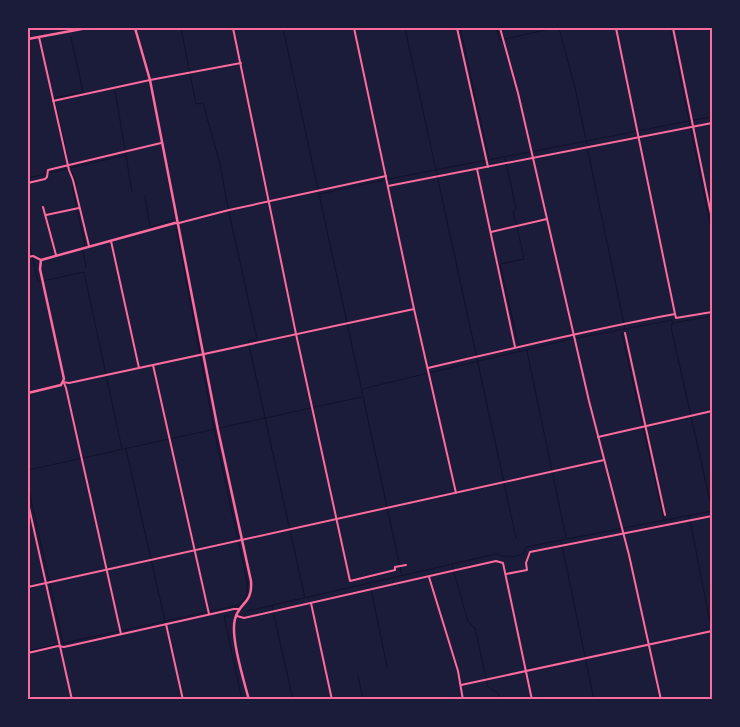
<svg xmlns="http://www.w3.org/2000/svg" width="740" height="727" font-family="'Exo 2',sans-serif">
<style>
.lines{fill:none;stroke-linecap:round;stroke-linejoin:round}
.stream{stroke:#12122b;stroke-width:1}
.minor{stroke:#ff6b9d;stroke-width:2}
.tertiary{stroke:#ff6b9d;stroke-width:2.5}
.secondary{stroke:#ff6b9d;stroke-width:2.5}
.neatline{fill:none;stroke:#ff6b9d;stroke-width:2}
</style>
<rect width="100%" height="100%" fill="#1b1b3a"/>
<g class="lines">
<g class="stream">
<path d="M181 28 196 104 203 103 220 164 228 208 257 339 248 341 305 598"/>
<path d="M283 28 402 576"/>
<path d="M405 28 516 538"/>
<path d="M460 28 489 158"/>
<path d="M496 28 500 40 555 28"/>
<path d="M559 28 575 88 587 144"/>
<path d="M670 28 712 233"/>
<path d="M71 37 83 92 54 98 70 168 77 185 72 186 85 246"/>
<path d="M693 120 712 117"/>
<path d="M535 151 689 121"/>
<path d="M588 151 625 329"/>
<path d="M126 156 132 192"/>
<path d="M505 158 516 209 513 211 516 224"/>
<path d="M28 178 126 155 115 91"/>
<path d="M320 194 393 178 530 152"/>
<path d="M145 196 150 227 173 220"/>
<path d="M517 227 524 259 500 264 520 352"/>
<path d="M28 238 38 282 84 272 122 449"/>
<path d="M83 250 86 267"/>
<path d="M672 324 671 327 712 510"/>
<path d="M622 334 664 520"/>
<path d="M527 351 566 538"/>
<path d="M362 389 567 340 672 320V323L712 316"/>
<path d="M126 449 165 621"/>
<path d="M28 470 361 397"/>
<path d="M28 486 63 643"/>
<path d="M689 516 712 632"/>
<path d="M561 541 594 700"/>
<path d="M452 565 468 622 475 628 488 687 498 693 500 700"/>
<path d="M370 584 387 667"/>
<path d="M272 606 293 700"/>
<path d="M247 611 496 554C505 558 515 558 524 553L526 547 712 511"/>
<path d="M228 616H224L242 700"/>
<path d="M28 651 239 605C247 598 248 592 247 581L214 429 176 226"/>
<path d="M358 675 363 700"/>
</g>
<g class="minor">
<path d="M233 28 296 334 350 581 395 570V567L406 565"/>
<path d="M354 28 414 309 456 493"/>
<path d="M457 28 488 167"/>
<path d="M500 28 518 93 589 401 629 555 661 700"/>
<path d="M616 28 675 314"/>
<path d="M673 28 712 219"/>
<path d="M39 37 69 170 73 180 89 246"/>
<path d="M53 101 150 80 241 63"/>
<path d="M477 169 515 347"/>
<path d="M28 183 45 179 47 177 48 170 161 143"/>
<path d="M388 186 712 123"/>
<path d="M43 207 56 255"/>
<path d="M46 215 79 208"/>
<path d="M179 223 229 210 386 176"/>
<path d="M491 232 547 219"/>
<path d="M111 241 139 368"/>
<path d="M28 257 33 256 41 260"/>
<path d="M625 333 665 515"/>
<path d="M153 365 209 614"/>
<path d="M428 368C510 349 592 329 675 314L676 318 712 312"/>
<path d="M63 382 69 383 414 309"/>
<path d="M64 383 66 388 121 634"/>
<path d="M598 437 712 411"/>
<path d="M28 503 72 700"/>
<path d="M506 574 527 570 526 563 530 552 712 516"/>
<path d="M429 577 458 671 463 700"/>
<path d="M28 587 604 460"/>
<path d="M311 603 332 700"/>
<path d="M237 616 244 618 496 561 503 563 532 700"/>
<path d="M166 624 183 700"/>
<path d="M28 653 58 646 64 647 234 609H240"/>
<path d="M461 685 712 631"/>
</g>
<g class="tertiary">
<path d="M135 28 150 80 218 430 251 581C253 604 239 602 235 619 230 636 244 681 249 700"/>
<path d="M28 393 61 385 64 379 40 269 41 260 175 223H178"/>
</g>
<path class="secondary" d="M28 39 87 28"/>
</g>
<rect width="740" height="727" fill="none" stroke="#1b1b3a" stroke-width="58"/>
<rect x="29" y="29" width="682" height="669" class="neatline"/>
</svg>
